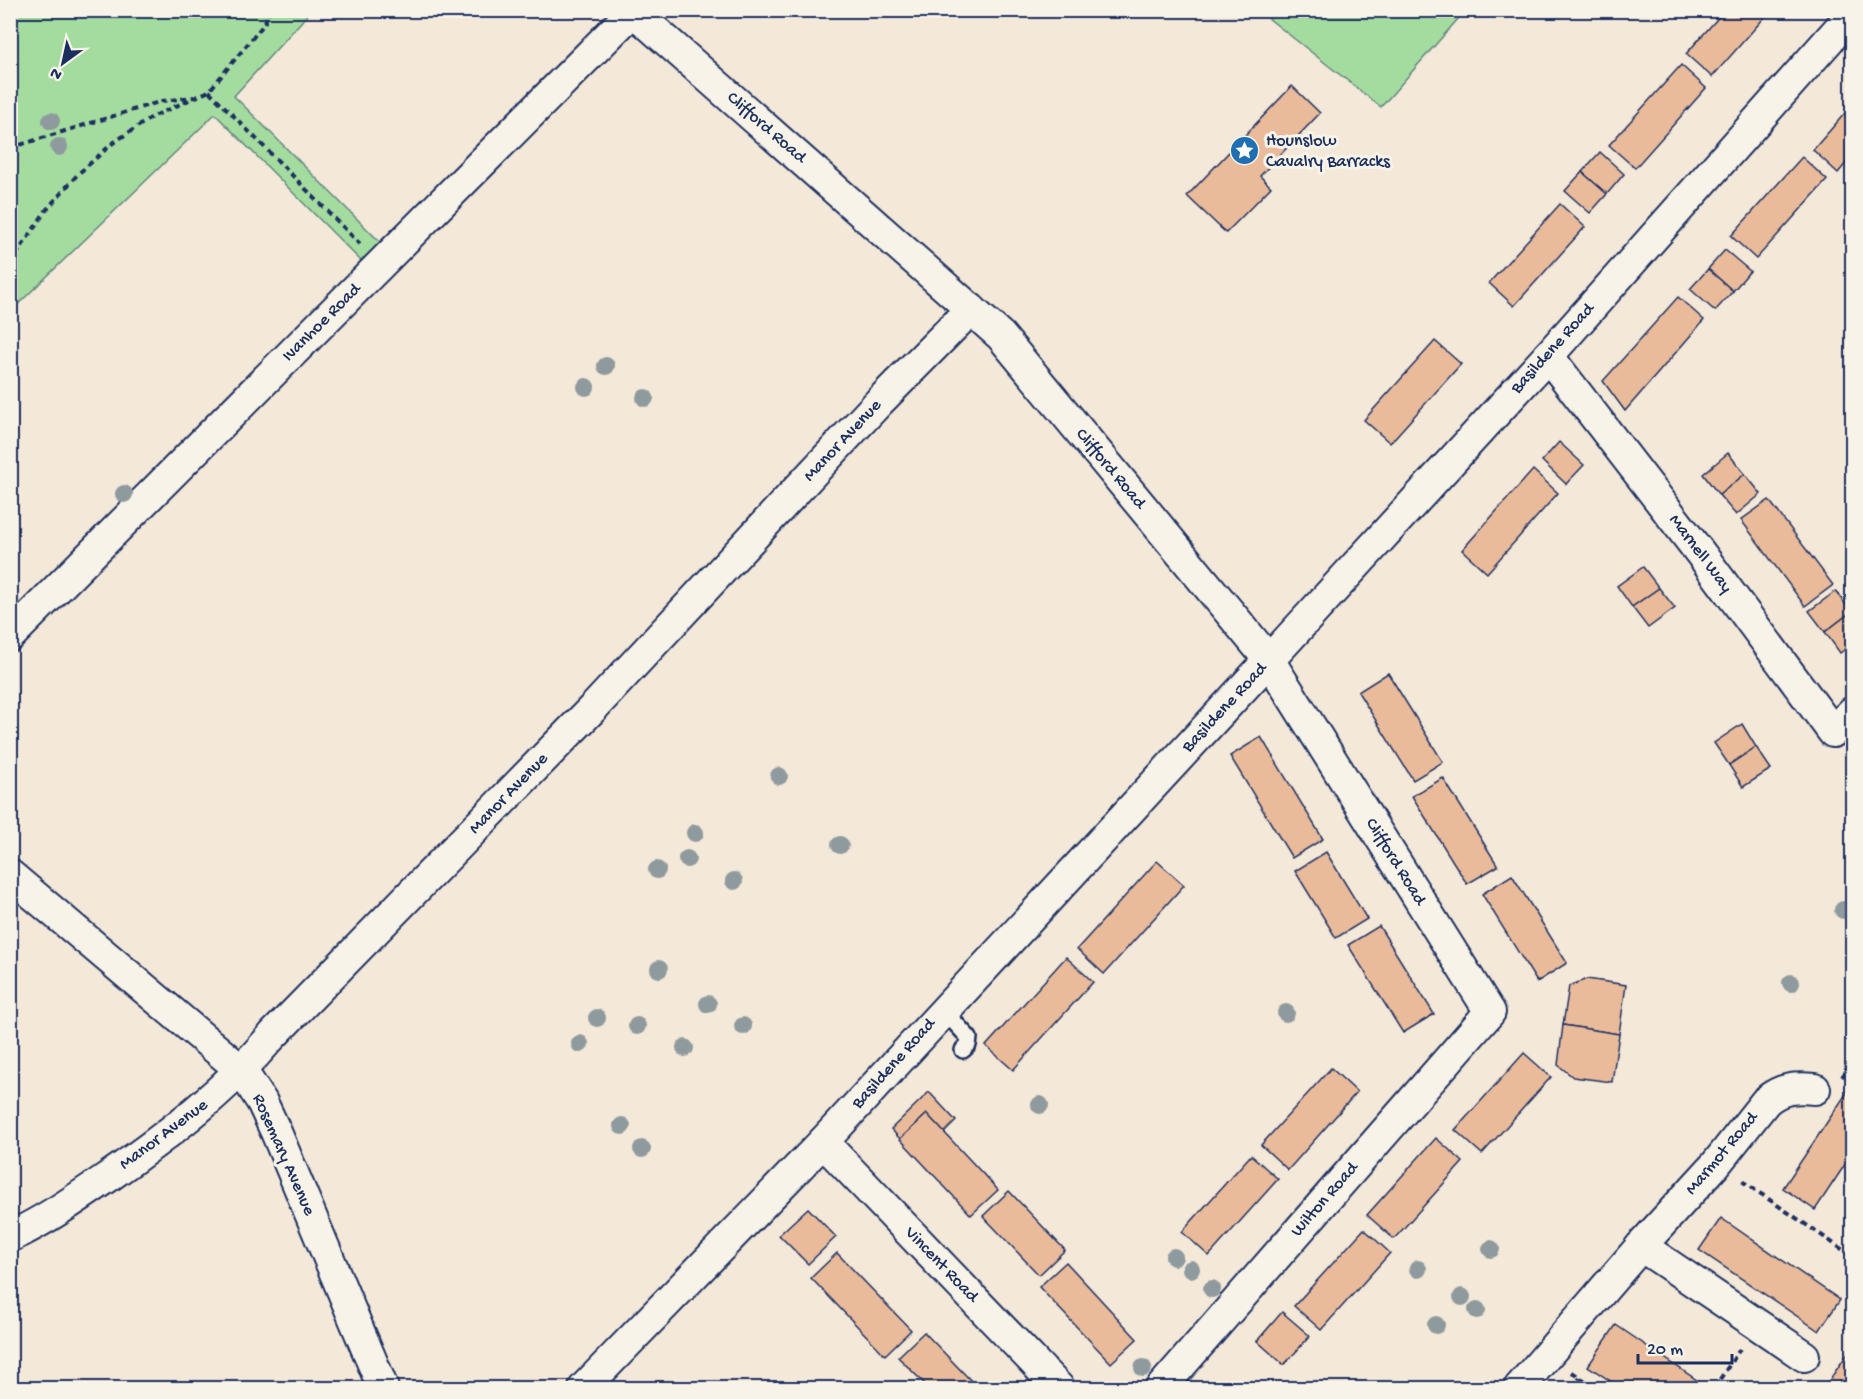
<svg xmlns="http://www.w3.org/2000/svg" width="1863" height="1399" font-family="'Gochi Hand',sans-serif">
<style>
.green{fill:#a4dca0;stroke:#60867f;stroke-width:1.5}
.building{fill:#eabb9b;stroke:#1b2f5e;stroke-width:1.5}
.lines{fill:none;stroke-linecap:round;stroke-linejoin:round}
.service-casing{stroke:#1b2f5e;stroke-width:20}
.minor-casing{stroke:#1b2f5e;stroke-width:34}
.path{stroke:#1b2f5e;stroke-width:4;stroke-dasharray:6 4.5;stroke-linecap:butt}
.service{stroke:#f7f3e8;stroke-width:15}
.minor{stroke:#f7f3e8;stroke-width:30}
.tree{fill:#8f9a9e}
.labels{text-anchor:middle;dominant-baseline:central;stroke-width:6;stroke-linejoin:round;paint-order:stroke}
.street-label{font-size:18px;fill:#1b2f5e;stroke:#f7f3e8}
.poi-label{font-size:18px;fill:#1b2f5e;stroke:#f7f3e8;text-anchor:start}
</style>
<rect width="100%" height="100%" fill="#f4e8d9"/>
<filter id="ink" filterUnits="userSpaceOnUse"><feTurbulence type="fractalNoise" baseFrequency=".0167" numOctaves="2"/><feDisplacementMap in="SourceGraphic" scale="12" xChannelSelector="R" yChannelSelector="G"/><feConvolveMatrix kernelMatrix="1 2 1 2 8 2 1 2 1" color-interpolation-filters="sRGB"/></filter>
<g filter="url(#ink)">
<g class="green">
<path d="M11 11H311L234 96 380 242 362 262 215 114 11 311Z"/>
<path d="M1259 11H1465L1381 107Z"/>
</g>
<g class="building">
<path d="M1725 10H1771L1712 77 1686 54Z"/>
<path d="M1681 65 1706 88 1635 168 1609 145Z"/>
<path d="M1292 86 1320 113 1260 176 1271 187 1226 233 1187 196Z"/>
<path d="M1852 105V156L1838 173 1813 150Z"/>
<path d="M1600 152 1624 174 1607 194 1582 172Z"/>
<path d="M1802 157 1827 180 1756 259 1731 236Z"/>
<path d="M1582 172 1607 194 1590 213 1565 191Z"/>
<path d="M1560 204 1585 227 1514 306 1489 283Z"/>
<path d="M1725 250 1750 271 1733 291 1708 269Z"/>
<path d="M1708 269 1733 291 1715 311 1690 289Z"/>
<path d="M1678 297 1704 320 1625 411 1603 381Z"/>
<path d="M1435 341 1461 364 1390 443 1364 420Z"/>
<path d="M1559 442 1584 465 1566 484 1542 461Z"/>
<path d="M1728 453 1745 474 1719 495 1703 474Z"/>
<path d="M1533 470 1558 493 1487 573 1462 550Z"/>
<path d="M1745 474 1761 494 1736 515 1719 495Z"/>
<path d="M1769 500 1833 585 1805 606 1741 520Z"/>
<path d="M1643 567 1659 588 1632 607 1617 586Z"/>
<path d="M1659 588 1675 608 1648 628 1632 607Z"/>
<path d="M1836 591 1851 612 1825 632 1809 611Z"/>
<path d="M1851 612 1852 644 1840 653 1825 632Z"/>
<path d="M1388 673 1443 762 1413 780 1358 692Z"/>
<path d="M1742 724 1756 747 1729 765 1714 743Z"/>
<path d="M1261 737 1323 839 1292 858 1230 756Z"/>
<path d="M1756 747 1771 769 1743 787 1729 765Z"/>
<path d="M1443 778 1498 866 1467 884 1412 796Z"/>
<path d="M1326 852 1367 919 1336 938 1295 871Z"/>
<path d="M1157 861 1184 885 1104 974 1077 949Z"/>
<path d="M1512 875 1567 963 1537 982 1482 894Z"/>
<path d="M1379 926 1434 1014 1403 1033 1348 945Z"/>
<path d="M1066 957 1093 982 1013 1070 986 1046Z"/>
<path d="M1587 979 1626 985 1619 1034 1563 1025 1569 986Z"/>
<path d="M1563 1025 1619 1034 1612 1082 1573 1077 1558 1065Z"/>
<path d="M1524 1053 1551 1077 1482 1154 1455 1130Z"/>
<path d="M1331 1068 1357 1092 1288 1170 1261 1145Z"/>
<path d="M1852 1085V1154L1815 1210 1783 1188Z"/>
<path d="M929 1092 956 1121 944 1133 927 1114 900 1139 891 1129Z"/>
<path d="M927 1114 998 1190 971 1215 900 1139Z"/>
<path d="M1436 1138 1463 1162 1394 1239 1367 1215Z"/>
<path d="M1251 1155 1278 1179 1209 1256 1182 1232Z"/>
<path d="M1009 1191 1065 1250 1039 1275 983 1216Z"/>
<path d="M808 1208 836 1237 808 1264 779 1235Z"/>
<path d="M1721 1218 1840 1300 1819 1331 1699 1250Z"/>
<path d="M1364 1229 1390 1253 1321 1330 1294 1306Z"/>
<path d="M837 1253 911 1330 885 1355 811 1278Z"/>
<path d="M1066 1262 1137 1339 1111 1363 1039 1287Z"/>
<path d="M1282 1312 1310 1336 1284 1365 1257 1341Z"/>
<path d="M1616 1325 1704 1385 1702 1388H1621L1588 1366Z"/>
<path d="M924 1332 978 1388H929L898 1357Z"/>
<path d="M1852 1347V1388H1824Z"/>
</g>
<g class="lines">
<defs>
<path id="service" d="M943 1010 969 1038 968 1045 963 1050"/>
<g id="minor">
<path d="M1548 356 1701 554 1833 732 1852 712"/>
<path d="M10 636 633 11 1001 336 1269 660 1490 1012 1161 1388"/>
<path d="M10 875 242 1071 262 1102 276 1132 383 1388"/>
<path d="M823 1142 1059 1388"/>
<path d="M10 1237C46 1220 79 1197 111 1175 171 1133 226 1090 273 1035L595 706 879 402 971 309"/>
<path d="M1641 1246 1716 1164 1766 1101C1781 1088 1795 1087 1815 1089"/>
<path d="M584 1388 823 1142 1269 660 1548 356 1852 14"/>
<path d="M1519 1388 1641 1246 1804 1356"/>
</g>
</defs>
<use href="#service" class="service-casing"/>
<use href="#minor" class="minor-casing"/>
<g class="path">
<path d="M209 91 360 244"/>
<path d="M10 148 162 101 194 97"/>
<path d="M10 264 47 209 78 174 113 143 152 117 209 91 264 24 270 10"/>
<path d="M1842 1077 1852 1063"/>
<path d="M1742 1181 1852 1256"/>
<path d="M1572 1372 1596 1388"/>
<path d="M1572 1388 1580 1377"/>
<path d="M1714 1388 1740 1349"/>
</g>
<use href="#service" class="service"/>
<use href="#minor" class="minor"/>
</g>
<g class="tree">
<circle cx="51" cy="121" r="9"/>
<circle cx="59" cy="147" r="9"/>
<circle cx="606" cy="366" r="9"/>
<circle cx="586" cy="387" r="9"/>
<circle cx="645" cy="398" r="9"/>
<circle cx="124" cy="494" r="9"/>
<circle cx="779" cy="776" r="9"/>
<circle cx="695" cy="833" r="9"/>
<circle cx="840" cy="845" r="9"/>
<circle cx="687" cy="859" r="9"/>
<circle cx="657" cy="870" r="9"/>
<circle cx="734" cy="881" r="9"/>
<circle cx="1843" cy="910" r="9"/>
<circle cx="659" cy="969" r="9"/>
<circle cx="1791" cy="983" r="9"/>
<circle cx="708" cy="1004" r="9"/>
<circle cx="1286" cy="1013" r="9"/>
<circle cx="597" cy="1018" r="9"/>
<circle cx="637" cy="1026" r="9"/>
<circle cx="743" cy="1026" r="9"/>
<circle cx="580" cy="1044" r="9"/>
<circle cx="685" cy="1048" r="9"/>
<circle cx="1040" cy="1105" r="9"/>
<circle cx="622" cy="1126" r="9"/>
<circle cx="642" cy="1149" r="9"/>
<circle cx="1491" cy="1249" r="9"/>
<circle cx="1174" cy="1257" r="9"/>
<circle cx="1191" cy="1269" r="9"/>
<circle cx="1418" cy="1269" r="9"/>
<circle cx="1212" cy="1289" r="9"/>
<circle cx="1462" cy="1297" r="9"/>
<circle cx="1477" cy="1310" r="9"/>
<circle cx="1436" cy="1325" r="9"/>
<circle cx="1143" cy="1368" r="9"/>
</g>
</g>
<defs>
<symbol id="sight-disc" viewBox="-11 -11 22 22"><circle r="9.5" fill="#1f6fb2" stroke="#f7f3e8"/><path d="M0-6L1.8-2.2L6-1.7L2.9 1.2L3.7 5.4L0 3.3L-3.7 5.4L-2.9 1.2L-6-1.7L-1.8-2.2Z" fill="#fff"/></symbol>
</defs>
<g fill-rule="evenodd">
<use href="#sight-disc" x="1228" y="134" width="33" height="33"/>
</g>
<g class="labels">
<g class="street-label">
<text transform="translate(766 128) rotate(41)">Clifford Road</text>
<text transform="translate(322 323) rotate(-45)">Ivanhoe Road</text>
<text transform="translate(1553 349) rotate(-48)">Basildene Road</text>
<text transform="translate(843 441) rotate(-47)">Manor Avenue</text>
<text transform="translate(1110 469) rotate(50)">Clifford Road</text>
<text transform="translate(1700 554) rotate(53)">Marnell Way</text>
<text transform="translate(1225 708) rotate(-47)">Basildene Road</text>
<text transform="translate(509 794) rotate(-46)">Manor Avenue</text>
<text transform="translate(1395 862) rotate(58)">Clifford Road</text>
<text transform="translate(894 1064) rotate(-48)">Basildene Road</text>
<text transform="translate(164 1135) rotate(-37)">Manor Avenue</text>
<text transform="translate(1722 1154) rotate(-50)">Marmot Road</text>
<text transform="translate(283 1155) rotate(66)">Rosemary Avenue</text>
<text transform="translate(1325 1200) rotate(-49)">Wilton Road</text>
<text transform="translate(941 1265) rotate(46)">Vincent Road</text>
</g>
<g class="poi-label">
<text x="1266" y="141">Hounslow<tspan x="1266" dy="21">Cavalry Barracks</tspan></text>
</g>
</g>
<rect width="1863" height="1399" fill="none" stroke="#f7f3e8" stroke-width="36"/>
<rect x="18" y="18" width="1827" height="1363" fill="none" stroke="#1b2f5e" stroke-width="2" filter="url(#ink)"/>
<g transform="translate(63 63) rotate(213)" stroke="#f7f3e8" stroke-width="4.5" paint-order="stroke">
<path d="M0-4.5L10 22L0 15L-10 22Z" fill="#1b2f5e"/>
<text y="-9" font-size="16" font-weight="bold" text-anchor="middle" fill="#1b2f5e">N</text>
</g>
<path d="M1638 1354v9h94v-9" fill="none" stroke="#1b2f5e" stroke-width="3"/>
<text x="1647" y="1354" font-size="18" fill="#1b2f5e" stroke="#f7f3e8" stroke-width="4.5" paint-order="stroke">20 m</text>
</svg>
